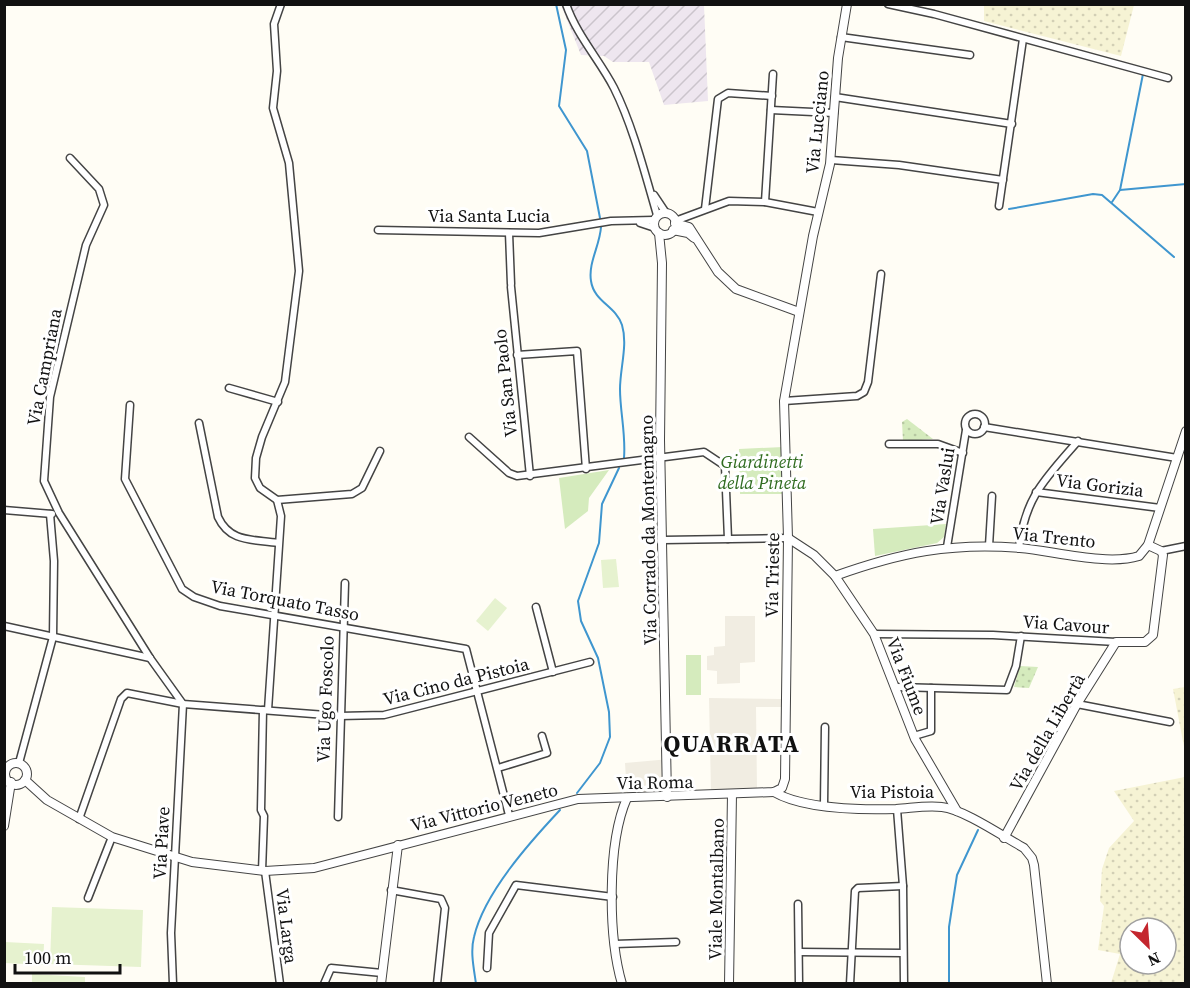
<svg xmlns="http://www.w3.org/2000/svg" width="1190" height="988" font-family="'Source Serif 4',serif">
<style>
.industrial{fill:url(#industrial-furrows)}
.farmland{fill:url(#farmland-dots);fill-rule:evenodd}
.grass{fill:url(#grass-dots)}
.park{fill:#d5ebbd}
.pitch{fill:#e6f2cf}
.plaza{fill:#f1ede2}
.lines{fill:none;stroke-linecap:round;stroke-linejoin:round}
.stream{stroke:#3f96cf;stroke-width:2}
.minor-casing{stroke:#444;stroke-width:9}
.tertiary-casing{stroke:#444;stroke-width:10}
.minor{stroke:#fff;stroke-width:6}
.tertiary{stroke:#fff;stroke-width:8}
.labels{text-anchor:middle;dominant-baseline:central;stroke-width:6;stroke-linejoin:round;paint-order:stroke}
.street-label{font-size:18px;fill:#111;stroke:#fff}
.park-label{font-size:18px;font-style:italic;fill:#2f6b1f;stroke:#fff}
.district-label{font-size:24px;font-weight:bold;letter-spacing:1.5px;fill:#111;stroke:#fff}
</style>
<defs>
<pattern id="industrial-furrows" width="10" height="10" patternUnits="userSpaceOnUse" patternTransform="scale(1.5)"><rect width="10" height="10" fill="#eee6ef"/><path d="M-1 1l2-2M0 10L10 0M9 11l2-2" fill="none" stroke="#cbc4cc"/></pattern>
<pattern id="farmland-dots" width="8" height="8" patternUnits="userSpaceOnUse" patternTransform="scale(1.5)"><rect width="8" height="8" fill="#f6f3d4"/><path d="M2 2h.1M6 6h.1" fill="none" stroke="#d2cfb5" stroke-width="1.8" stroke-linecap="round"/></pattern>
<pattern id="grass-dots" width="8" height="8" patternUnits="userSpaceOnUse" patternTransform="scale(1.5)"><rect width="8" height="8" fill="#d5ebbd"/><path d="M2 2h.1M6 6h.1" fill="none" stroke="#b6c8a1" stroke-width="1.8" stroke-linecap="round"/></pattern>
</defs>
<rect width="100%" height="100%" fill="#fffdf5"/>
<path class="industrial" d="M561 5H704L708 101 664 105 649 62H613L604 56 581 55Z"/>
<g class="farmland">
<path d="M984 5V4L1134 5 1121 56 984 21Z"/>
<path d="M1185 687H1186L1185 752 1173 689Z"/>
<path d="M1185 777V983H1111L1120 954 1098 950 1104 906 1100 901 1102 869 1109 848 1134 821 1114 791ZM1130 928H1166V964H1130Z"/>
</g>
<g class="grass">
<path d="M907 419 933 439 903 441 902 422Z"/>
<path d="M1020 666 1038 667 1029 688 1014 687Z"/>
</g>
<g class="park">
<path d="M783 447 785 494H740L739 449Z"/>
<path d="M609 470 589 498 588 511 565 529 559 478Z"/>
<path d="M946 524 944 537 937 543 875 556 873 529Z"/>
<rect x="686" y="655" width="15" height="40"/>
</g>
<g class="pitch">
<path d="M616 559 619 587 603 588 601 560Z"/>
<path d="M495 598 507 608 488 631 476 621Z"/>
<path d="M52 907 143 910 141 967 50 964Z"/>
<path d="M5 942 44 944 43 965 5 963Z"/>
<path d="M32 974 85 977V983H32Z"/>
</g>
<g class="plaza">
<path d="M725 616H755V662L740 663V683L717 684V671L707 670V656L714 655V647L725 646Z"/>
<path d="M709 698 781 699 782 707H756L757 789 711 792Z"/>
<path d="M670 759V794L627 795 625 763Z"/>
</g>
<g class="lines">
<g class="stream">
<path d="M556 4 566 50 559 106 587 151 600 218"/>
<path d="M1120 190 1186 184"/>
<path d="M1112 202 1120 190 1143 74"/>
<path d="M1009 209 1093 194 1102 195 1174 257"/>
<path d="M601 227C600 245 588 263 591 281 594 302 616 306 622 325 628 345 620 368 620 389 620 412 626 434 624 458"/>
<path d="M577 793 600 763 610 737 609 712 598 658 581 621 578 601 599 543 602 504 619 468"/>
<path d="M476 984C474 969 470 952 474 937 484 893 530 842 560 810"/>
<path d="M949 984V927L957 875 978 830"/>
</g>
<defs>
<g id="minor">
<path d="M281 4 274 24 277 71 273 108 289 163 299 271 285 382 262 437 256 458 255 478 260 488 277 500 352 494 362 488 380 451"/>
<path d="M566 4C577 36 599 59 614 88 633 126 645 174 657 215"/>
<path d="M888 4 934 14 1168 78"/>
<path d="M841 37 970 55"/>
<path d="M835 97 1012 124"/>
<path d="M771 110 834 113"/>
<path d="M70 158 99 189 104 205 86 245 50 397 44 481 59 513 150 658 183 704"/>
<path d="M831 160 899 165 1003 180"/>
<path d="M654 195 666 213"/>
<path d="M765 202 773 74"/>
<path d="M999 206 1023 39"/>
<path d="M705 209 718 99 728 93 772 96"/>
<path d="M675 221 729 201 765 202 818 212"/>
<path d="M640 223 655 228"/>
<path d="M378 230 539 233 611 221 654 220"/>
<path d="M509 233 511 284"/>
<path d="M511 287 530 476"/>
<path d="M517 355 577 351 586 469"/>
<path d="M229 388 278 402"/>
<path d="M784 401 857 396 864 392 868 382 881 274"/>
<path d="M130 405 125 479 182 589 194 597 220 606 466 649 509 815"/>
<circle cx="975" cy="424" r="10"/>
<path d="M199 423 218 517C230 543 253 539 278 543"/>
<path d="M984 427 1177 458"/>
<path d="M469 437 509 473 517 476 704 452 725 466 728 539"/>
<path d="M889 444H938L963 453"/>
<path d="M1036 492 1160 508"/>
<path d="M4 510 52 514"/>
<path d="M663 540 788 538"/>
<path d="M989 546 992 496"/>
<path d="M947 547 966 430"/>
<path d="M1019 548C1025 497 1045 479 1078 441"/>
<path d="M1161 551 1186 546"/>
<path d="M536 607 553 672"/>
<path d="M4 626 150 658"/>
<path d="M874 634 993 635 1116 642"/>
<path d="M897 687 1007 690 1016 666 1021 636"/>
<path d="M1077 704 1170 722"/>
<path d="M268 710 281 516 277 500"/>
<path d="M914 736 931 731V688"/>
<path d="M19 763 53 637 54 561 50 514"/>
<path d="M498 768 547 753 542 736"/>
<path d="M824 805 825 727"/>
<path d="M897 809 903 886 904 984"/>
<path d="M338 817 345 583"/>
<path d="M79 819 121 699 127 693 183 704 339 716 384 715 590 662"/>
<path d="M262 871 264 816 261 810 263 710"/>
<path d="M265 871 280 984"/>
<path d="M391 890 441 899 445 908 437 984"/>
<path d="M88 898 112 837"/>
<path d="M798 904 799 984"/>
<path d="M615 944 676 942"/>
<path d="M799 952 903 953"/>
<path d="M487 968 489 933 516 885 613 897"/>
<path d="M173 984 171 933 183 704"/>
<path d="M324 984 331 968 382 973"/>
<path d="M850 984 855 891 858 888 903 886"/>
</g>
<g id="tertiary">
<circle cx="665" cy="224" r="11"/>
<path d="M675 223 689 227 718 272 736 289 799 312"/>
<path d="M673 230 688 233 694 238"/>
<path d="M659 233 662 263 660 440 667 797"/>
<path d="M788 538 814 555 835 576 874 634 915 739 957 811"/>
<path d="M835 576C899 553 952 542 1020 548 1054 551 1107 566 1139 556L1148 545 1186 431"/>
<circle cx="16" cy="774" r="11"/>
<path d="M25 780 47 800 112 837 192 862 265 871 314 868 578 799 774 792 782 788 785 779 788 538 784 401 813 236 830 164 838 58 847 4"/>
<path d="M774 792C803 809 862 810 896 809 912 808 927 805 942 807 963 809 1004 837 1024 848L1032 858 1034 865 1047 984"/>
<path d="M4 826 11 782"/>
<path d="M1004 838 1077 704 1116 642H1145L1153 635 1163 555 1161 551 1148 545"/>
<path d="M381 984 398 845"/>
<path d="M622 984C608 936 607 843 627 798"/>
<path d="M729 984 732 794"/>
</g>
</defs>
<use href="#minor" class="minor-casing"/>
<use href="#tertiary" class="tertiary-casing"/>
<use href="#minor" class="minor"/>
<use href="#tertiary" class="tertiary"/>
</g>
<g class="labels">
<g class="street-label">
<text transform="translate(817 122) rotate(-84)">Via Lucciano</text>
<text x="489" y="215">Via Santa Lucia</text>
<text transform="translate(44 367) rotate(-79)">Via Campriana</text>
<text transform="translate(505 383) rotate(-96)">Via San Paolo</text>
<text transform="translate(1100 485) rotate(7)">Via Gorizia</text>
<text transform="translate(942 486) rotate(-81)">Via Vaslui</text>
<text transform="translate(648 530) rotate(-91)">Via Corrado da Montemagno</text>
<text transform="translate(1054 537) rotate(6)">Via Trento</text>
<text transform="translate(772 575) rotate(-89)">Via Trieste</text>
<text transform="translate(285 600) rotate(11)">Via Torquato Tasso</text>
<text transform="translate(1066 624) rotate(4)">Via Cavour</text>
<text transform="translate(907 676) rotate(69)">Via Fiume</text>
<text transform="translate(456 681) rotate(-14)">Via Cino da Pistoia</text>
<text transform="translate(325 699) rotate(-88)">Via Ugo Foscolo</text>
<text transform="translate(1047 732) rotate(-60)">Via della Libertà</text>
<text transform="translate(655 782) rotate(-1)">Via Roma</text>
<text x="892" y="791">Via Pistoia</text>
<text transform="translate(484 807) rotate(-14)">Via Vittorio Veneto</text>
<text transform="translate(161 843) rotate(-87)">Via Piave</text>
<text transform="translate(716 889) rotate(-89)">Viale Montalbano</text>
<text transform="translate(287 926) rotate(83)">Via Larga</text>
</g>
<g class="park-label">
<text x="762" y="461">Giardinetti<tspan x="762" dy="21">della Pineta</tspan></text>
</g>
<g class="district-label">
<text x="732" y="743">QUARRATA</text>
</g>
</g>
<rect width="1190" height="988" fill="none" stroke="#111111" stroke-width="12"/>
<g transform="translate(1148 946) rotate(155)"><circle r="28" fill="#ffffff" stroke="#a0a0a0" stroke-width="1.5"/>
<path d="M0-4.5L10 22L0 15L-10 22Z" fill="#c4262e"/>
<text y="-9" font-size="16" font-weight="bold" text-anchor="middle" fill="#111111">N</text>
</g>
<path d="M15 964v9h105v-9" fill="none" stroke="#111111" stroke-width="3"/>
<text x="24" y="964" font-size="18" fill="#111111" stroke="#ffffff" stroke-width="4.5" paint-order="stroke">100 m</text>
</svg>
